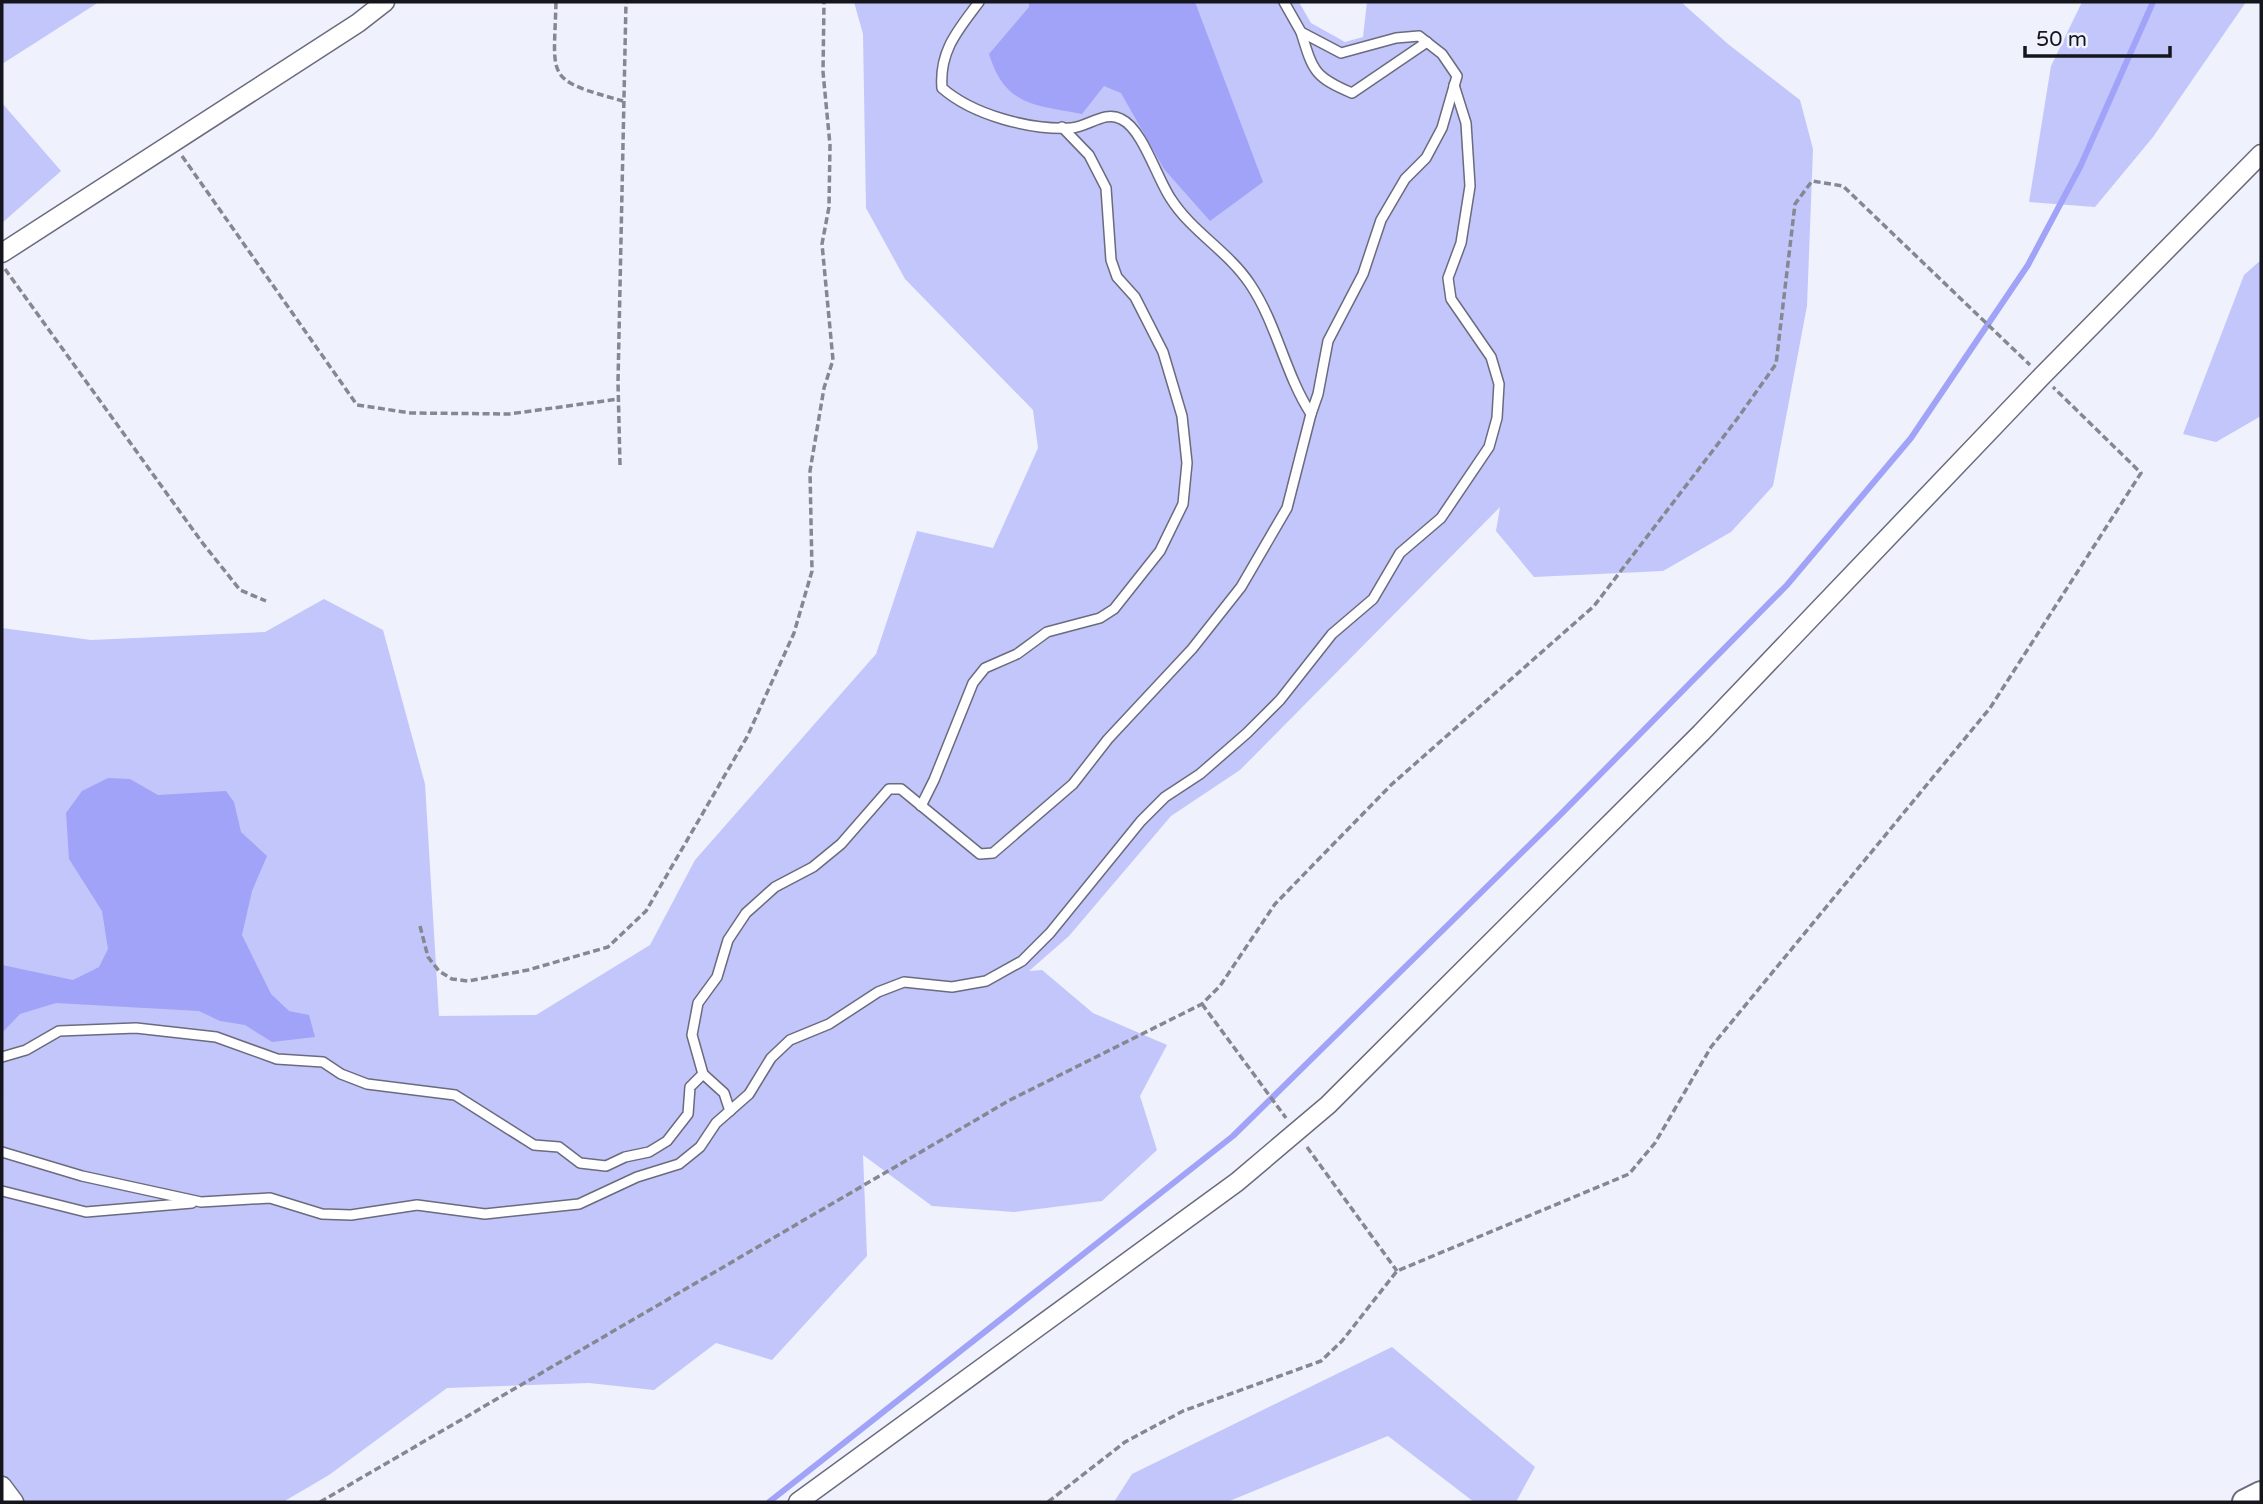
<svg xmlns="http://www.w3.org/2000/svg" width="2263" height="1504" font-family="'Varela Round',sans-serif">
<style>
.green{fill:#c2c6fb}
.water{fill:#a0a3f7}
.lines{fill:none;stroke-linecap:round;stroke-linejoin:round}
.stream{stroke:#a0a3f7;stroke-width:6}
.service-casing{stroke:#6a6b7d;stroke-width:12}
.minor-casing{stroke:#6a6b7d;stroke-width:21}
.secondary-casing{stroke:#6a6b7d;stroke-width:28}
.path{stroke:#868891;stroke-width:3.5;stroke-dasharray:7 3.5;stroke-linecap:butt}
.service{stroke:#fff;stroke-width:9}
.minor{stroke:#fff;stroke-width:18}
.secondary{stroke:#fff;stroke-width:24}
</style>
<rect width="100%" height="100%" fill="#eff1fd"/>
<g class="green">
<path d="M2 2H99L2 64Z"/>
<path d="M854 2H1299L1311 23 1345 42 1363 37 1367 2H1681L1728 44 1800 100 1813 149 1807 306 1773 486 1731 532 1663 571 1534 577 1496 531 1500 507 1240 770 1171 816 1069 936 1029 971 1042 970 1093 1013 1167 1045 1140 1096 1157 1150 1102 1201 1014 1212 932 1206 863 1155 867 1256 772 1360 716 1343 654 1390 589 1383 447 1388 329 1475 283 1502H4L2 628 91 640 265 632 324 599 383 630 425 784 439 1016 536 1015 650 945 695 860 876 654 917 531 993 548 1038 448 1033 410 905 279 866 208 863 34Z"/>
<path d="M2082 2H2246L2153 137 2095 207 2029 202 2051 66Z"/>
<path d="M2 103 61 171 2 223V102Z"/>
<path d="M2261 260V416L2216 442 2183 434 2244 275Z"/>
<path d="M1392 1347 1535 1467 1516 1502H1474L1388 1436 1227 1502H1114L1132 1474Z"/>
</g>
<g class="water">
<path d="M1029 2H1195L1263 182 1210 221 1164 169 1121 93 1104 86 1082 114C1034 105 1005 106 989 54L1029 7Z"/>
<path d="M108 778 130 779 158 795 226 791 234 802 241 832 267 856 252 891 242 935 271 994 289 1011 309 1015 315 1037 272 1042 245 1025 220 1021 199 1011 56 1003 20 1014 2 1033V965L73 980 99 967 108 949 102 911 69 859 66 813 82 791Z"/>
</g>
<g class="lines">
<path class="stream" d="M769 1502 1233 1136 1560 815 1787 585 1911 438 2028 265 2081 165 2153 2"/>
<defs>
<g id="service">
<path d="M1284 2 1301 32 1341 53 1396 38 1419 36 1442 54 1457 76 1442 128 1426 158 1405 179 1381 220 1363 274 1328 341 1318 394 1311 414"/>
<path d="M1301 32C1313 71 1314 77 1352 93L1427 42"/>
<path d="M921 806 934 780 973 683 985 668 1017 654 1047 632 1100 618 1114 609 1160 551 1183 504 1187 463 1182 416 1163 352 1135 297 1117 277 1111 260 1106 188 1089 155 1062 127"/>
<path d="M2 1057 26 1050 59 1031 136 1028 216 1037 277 1059 323 1062 341 1074 367 1084 455 1095 534 1145 559 1147 580 1163 606 1166 625 1157 649 1152 667 1141 688 1114 690 1087 703 1074 692 1035 698 1003 717 977 728 940 746 913 775 887 813 867 841 844 889 789H901L980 854 993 853 1073 784 1108 739 1192 649 1241 587 1287 508 1311 414C1285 374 1277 324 1250 284 1228 251 1192 232 1171 199 1157 179 1143 129 1121 119 1105 110 1088 127 1071 128 1029 130 973 115 942 88 939 51 958 30 979 2"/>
<path d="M703 1074 724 1093 730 1111"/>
<path d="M2 1152 82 1176 201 1202 270 1198 322 1214 351 1215 417 1205 485 1214 579 1204 637 1177 679 1164 700 1147 716 1123 749 1094 771 1058 790 1040 829 1024 878 992 904 982 952 987 986 981 1022 961 1050 933 1141 821 1165 797 1200 774 1247 733 1280 700 1332 634 1373 599 1400 553 1441 518 1489 447 1497 418 1499 384 1491 357 1451 299 1448 278 1461 243 1470 186 1466 123 1454 85"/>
<path d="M2 1191 86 1212 192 1203"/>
</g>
<g id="minor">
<path d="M2 253 358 23 385 2"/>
<path d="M2 1486 14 1502"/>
<path d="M798 1502 1237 1182 1328 1105 1701 733 2042 376 2261 154"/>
</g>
<path id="secondary" d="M2245 1502 2261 1494"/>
</defs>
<use href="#service" class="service-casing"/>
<use href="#minor" class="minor-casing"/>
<use href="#secondary" class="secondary-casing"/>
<g class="path">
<path d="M556 2C554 80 544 79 623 101"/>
<path d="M182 156 357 405 411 413 509 414 619 399"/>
<path d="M5 269 201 541 240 590 266 601"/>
<path d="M620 465 618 382 626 2"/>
<path d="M420 926 428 957 439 971 452 979 468 981 528 970 608 947 646 911 747 737 794 633 812 571 810 471 824 388 833 360 822 244 829 207 830 145 823 72 824 2"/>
<path d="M1202 1004 1286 1118"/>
<path d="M1307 1147 1397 1271"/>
<path d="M320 1502 1010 1100 1202 1004 1220 986 1275 904 1391 785 1594 606 1737 419 1776 364 1795 204 1812 181 1843 186 2030 365"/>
<path d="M1048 1502 1125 1442 1183 1411 1321 1361 1342 1341 1397 1271 1629 1174 1655 1143 1711 1047 1990 708 2141 473 2053 387"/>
</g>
<use href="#service" class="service"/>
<use href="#minor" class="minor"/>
<use href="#secondary" class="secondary"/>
</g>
<rect width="2263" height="1504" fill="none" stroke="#15161d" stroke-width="7"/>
<path d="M2025 46v10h145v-10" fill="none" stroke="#15161d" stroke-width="3.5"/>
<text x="2036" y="46" font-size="21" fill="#15161d" stroke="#eff1fd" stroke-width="5" paint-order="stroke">50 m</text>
</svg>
